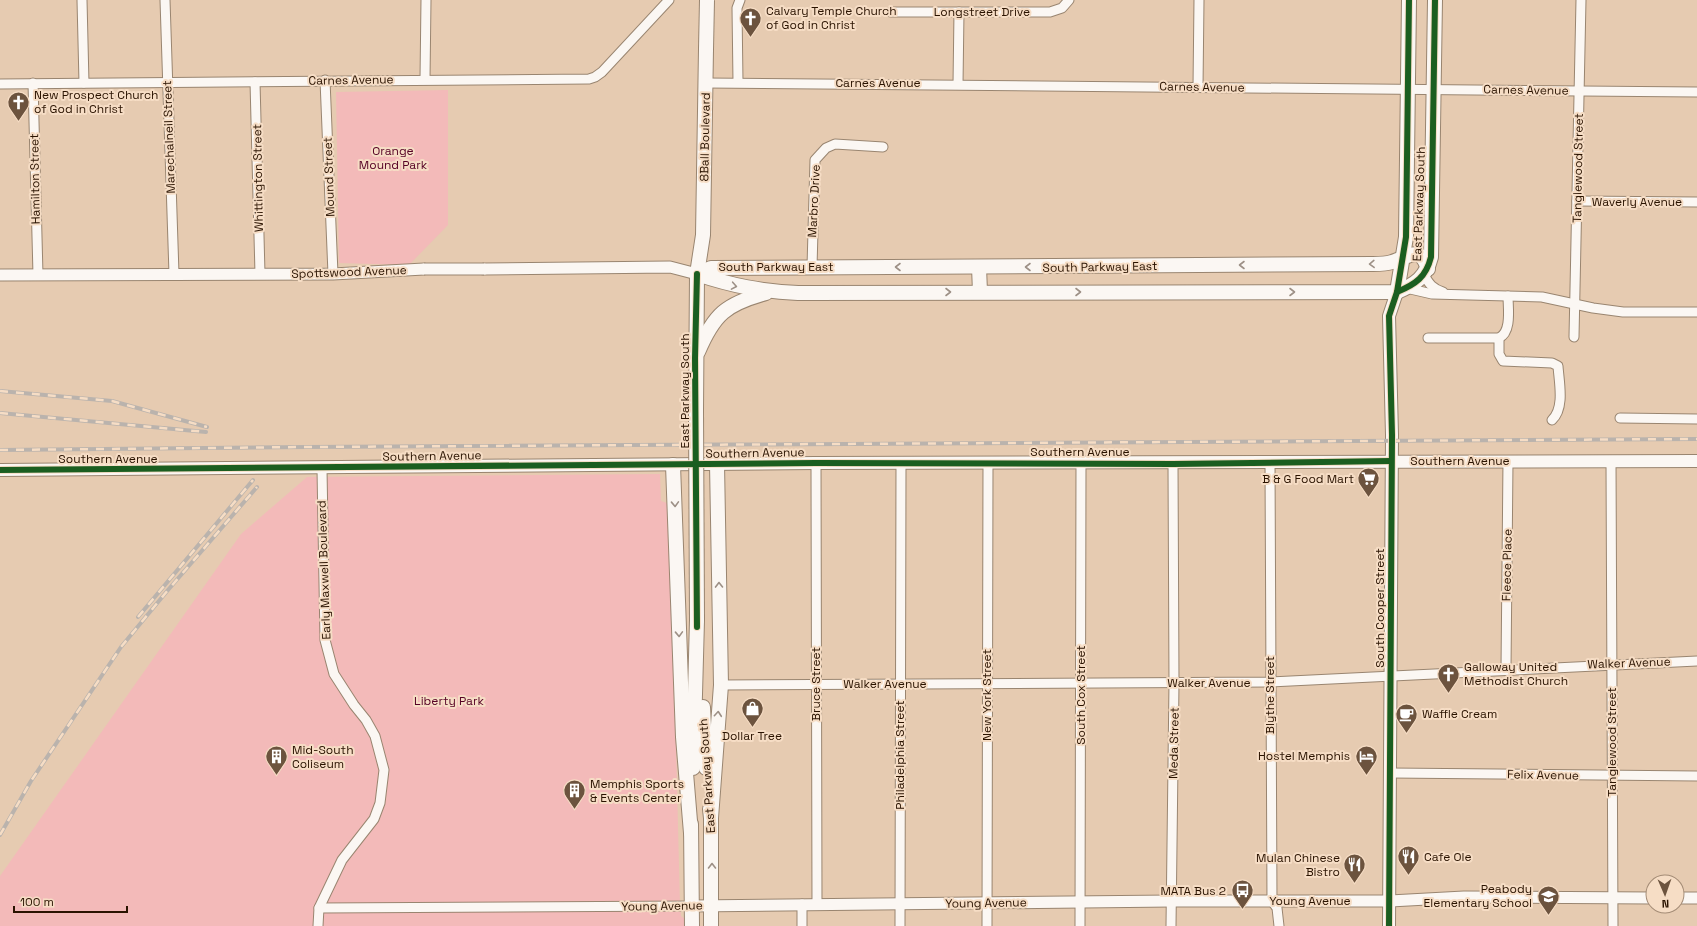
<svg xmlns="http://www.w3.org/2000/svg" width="1697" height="926" font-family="'Space Grotesk',sans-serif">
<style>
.green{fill:#f3bab9}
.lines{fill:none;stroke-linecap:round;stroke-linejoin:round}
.minor-casing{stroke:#998570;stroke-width:11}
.tertiary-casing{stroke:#998570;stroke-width:13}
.secondary-casing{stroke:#998570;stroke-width:14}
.primary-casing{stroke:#998570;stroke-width:16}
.minor{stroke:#fbf7f3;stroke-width:9}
.tertiary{stroke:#fbf7f3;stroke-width:11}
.secondary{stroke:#fbf7f3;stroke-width:12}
.primary{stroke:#fbf7f3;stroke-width:14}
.rail-casing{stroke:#bab3ad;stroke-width:4}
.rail{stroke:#f6ddc5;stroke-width:2.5;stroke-dasharray:8;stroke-linecap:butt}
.tertiary-bridge-casing{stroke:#998570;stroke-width:13;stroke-linecap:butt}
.primary-bridge-casing{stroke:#998570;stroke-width:16;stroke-linecap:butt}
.tertiary-bridge{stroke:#fbf7f3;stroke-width:11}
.primary-bridge{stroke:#fbf7f3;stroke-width:14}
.cycleway-casing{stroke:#f6ddc5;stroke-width:8}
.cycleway{stroke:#1b5e20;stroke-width:6}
.oneway{stroke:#9d9086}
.labels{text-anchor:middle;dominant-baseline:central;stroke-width:4;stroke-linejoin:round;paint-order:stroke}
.poi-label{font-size:12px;fill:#2a1300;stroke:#f6ddc5;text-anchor:start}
.street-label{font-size:12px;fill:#2a1300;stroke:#f6ddc5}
.park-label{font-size:12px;fill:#560225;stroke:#f6ddc5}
</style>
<rect width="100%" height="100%" fill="#e6cbb1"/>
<g class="green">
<path d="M448 90V225L409 265 339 263 336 92Z"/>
<path d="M660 474 661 501 670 504 680 906 681 916 685 919V926H0V876L241 534 307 477Z"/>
</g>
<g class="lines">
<defs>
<g id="minor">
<path d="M82 0 84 83"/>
<path d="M165 0 174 274"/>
<path d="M891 12H1050L1062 8 1069 0"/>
<path d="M425 79 426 0"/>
<path d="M325 80 333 274"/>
<path d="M255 82 260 274"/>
<path d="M738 82 737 8 740 0"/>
<path d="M33 83 38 275"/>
<path d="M706 83 1697 92"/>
<path d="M0 84 589 79 595 77 602 72 669 0"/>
<path d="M958 84 959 12"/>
<path d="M1198 87 1199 0"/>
<path d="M1577 201 1697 202"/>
<path d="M812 267 815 160 826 148 835 144 883 147"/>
<path d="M1424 275C1429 284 1433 289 1443 292"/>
<path d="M1406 288 1432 294 1542 297 1593 308 1623 312H1697"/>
<path d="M1574 337 1581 0"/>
<path d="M1428 338H1499C1512 332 1508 308 1508 296"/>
<path d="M1499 338V354L1503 361 1552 363 1558 366C1559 382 1565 408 1552 420"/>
<path d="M1620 418 1697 419"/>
<path d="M1611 462 1613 926"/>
<path d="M816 463 817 904"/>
<path d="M1270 463 1272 901 1277 908 1279 926"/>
<path d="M1506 669 1508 461"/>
<path d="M721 685 1270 682 1697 661"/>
<path d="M1390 773 1697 776"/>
<path d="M802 904V926"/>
<path d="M319 908 692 906"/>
<path d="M318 926 319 908 342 860 374 819 380 803 384 770 375 736 366 720 354 705 334 674 325 640 322 469"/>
<path d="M900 926 901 464"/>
<path d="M987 926 988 464"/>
<path d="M1080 926 1081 463"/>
<path d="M1171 926 1174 683 1173 464"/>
</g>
<g id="tertiary">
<path d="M484 269 670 267 697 274"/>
<path d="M0 275 333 274 424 269"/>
<path d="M1677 898H1697"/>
<path d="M692 906 1172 901H1390L1464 897 1653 898"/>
</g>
<g id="secondary">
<path d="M0 470 816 463 1697 461"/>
<path d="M1389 926 1392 435 1389 316 1397 292"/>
</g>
<g id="primary">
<path d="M979 267 980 292"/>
<path d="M697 274C733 286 760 291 798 293L1397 292C1416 284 1426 277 1431 257L1435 0"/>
<path d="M697 274 711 268 1373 264C1379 264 1386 264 1392 262 1409 257 1420 244 1428 269"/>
<path d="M1397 292 1406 237 1409 0"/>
<path d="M698 352C714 314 726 304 766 293"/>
<path d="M696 410 697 274 703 235 706 49"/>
<path d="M673 465 683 737 691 833"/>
<path d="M703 707 706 768"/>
<path d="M693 768 697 620"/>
<path d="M710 809 711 818V926"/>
<path d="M711 818 721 685 717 464"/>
<path d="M691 824 692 926"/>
</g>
</defs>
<use href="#minor" class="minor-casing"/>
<use href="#tertiary" class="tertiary-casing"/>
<use href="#secondary" class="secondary-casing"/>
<use href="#primary" class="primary-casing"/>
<use href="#minor" class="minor"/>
<use href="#tertiary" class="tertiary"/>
<use href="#secondary" class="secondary"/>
<use href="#primary" class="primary"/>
<defs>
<g id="rail">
<path d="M0 391 112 401 207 427"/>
<path d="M0 413 206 432"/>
<path d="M0 450 308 447 1697 439"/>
<path d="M138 617 253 480"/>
<path d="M0 835 31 781 121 647 168 590 257 487"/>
</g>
</defs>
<use href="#rail" class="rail-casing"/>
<use href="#rail" class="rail"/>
<defs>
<path id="tertiary-bridge" d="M424 269H484"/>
<g id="primary-bridge">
<path d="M706 49 707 0"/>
<path d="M696 410 697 620"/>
</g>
</defs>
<use href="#tertiary-bridge" class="tertiary-bridge-casing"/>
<use href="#primary-bridge" class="primary-bridge-casing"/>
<use href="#tertiary-bridge" class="tertiary-bridge"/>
<use href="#primary-bridge" class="primary-bridge"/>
<defs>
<g id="cycleway">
<path d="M1397 292C1416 284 1426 277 1431 257L1435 0"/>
<path d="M0 470 816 463 1173 464 1391 461"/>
<path d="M697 627 695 358 697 274"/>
<path d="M1389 926 1392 435 1389 316 1397 292 1406 237 1409 0"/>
</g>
</defs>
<use href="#cycleway" class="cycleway-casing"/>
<use href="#cycleway" class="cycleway"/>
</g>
<defs><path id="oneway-chevron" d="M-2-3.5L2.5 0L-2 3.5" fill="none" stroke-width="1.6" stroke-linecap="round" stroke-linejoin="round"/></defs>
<g class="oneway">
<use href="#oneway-chevron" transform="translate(1372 264) rotate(178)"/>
<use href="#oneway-chevron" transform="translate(1242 265) rotate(180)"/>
<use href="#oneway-chevron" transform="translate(898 267) rotate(-180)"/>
<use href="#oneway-chevron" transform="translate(1028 267) rotate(180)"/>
<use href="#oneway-chevron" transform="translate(734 286) rotate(10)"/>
<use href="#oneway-chevron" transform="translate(948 292)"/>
<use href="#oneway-chevron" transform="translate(1078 292)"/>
<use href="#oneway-chevron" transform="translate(1292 292)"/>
<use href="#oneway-chevron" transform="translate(675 504) rotate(88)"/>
<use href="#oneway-chevron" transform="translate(719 585) rotate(-91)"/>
<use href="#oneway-chevron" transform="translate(679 634) rotate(88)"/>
<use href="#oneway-chevron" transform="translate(718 714) rotate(-85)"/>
<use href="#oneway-chevron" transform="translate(712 866) rotate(-90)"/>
</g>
<defs>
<symbol id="church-pin" viewBox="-11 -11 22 30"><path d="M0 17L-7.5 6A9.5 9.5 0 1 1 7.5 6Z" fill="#6c533e" stroke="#f6ddc5"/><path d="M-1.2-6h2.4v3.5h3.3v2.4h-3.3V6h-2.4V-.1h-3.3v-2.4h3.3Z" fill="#fff"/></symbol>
<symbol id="supermarket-pin" viewBox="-11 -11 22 30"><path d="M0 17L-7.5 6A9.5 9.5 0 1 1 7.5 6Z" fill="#6c533e" stroke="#f6ddc5"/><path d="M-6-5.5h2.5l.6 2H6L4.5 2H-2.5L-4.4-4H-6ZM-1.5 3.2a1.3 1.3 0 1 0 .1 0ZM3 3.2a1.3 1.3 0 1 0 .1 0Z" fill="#fff"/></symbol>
<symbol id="shop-pin" viewBox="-11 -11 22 30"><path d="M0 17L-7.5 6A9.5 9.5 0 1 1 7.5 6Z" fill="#6c533e" stroke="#f6ddc5"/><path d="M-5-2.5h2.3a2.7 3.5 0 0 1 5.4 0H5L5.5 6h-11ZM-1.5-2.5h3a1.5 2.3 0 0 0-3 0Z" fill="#fff"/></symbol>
<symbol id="cafe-pin" viewBox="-11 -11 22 30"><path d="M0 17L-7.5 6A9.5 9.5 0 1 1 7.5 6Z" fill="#6c533e" stroke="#f6ddc5"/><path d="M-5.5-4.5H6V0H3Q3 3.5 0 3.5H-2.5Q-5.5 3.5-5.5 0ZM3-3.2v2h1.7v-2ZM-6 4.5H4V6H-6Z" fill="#fff"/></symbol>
<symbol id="hotel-pin" viewBox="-11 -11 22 30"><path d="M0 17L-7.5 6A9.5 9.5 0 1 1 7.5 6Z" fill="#6c533e" stroke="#f6ddc5"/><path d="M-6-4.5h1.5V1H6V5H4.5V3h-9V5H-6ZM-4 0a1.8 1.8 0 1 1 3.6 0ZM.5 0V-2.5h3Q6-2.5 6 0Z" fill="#fff"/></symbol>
<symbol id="building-pin" viewBox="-11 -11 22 30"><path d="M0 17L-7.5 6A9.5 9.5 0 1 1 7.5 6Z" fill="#6c533e" stroke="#f6ddc5"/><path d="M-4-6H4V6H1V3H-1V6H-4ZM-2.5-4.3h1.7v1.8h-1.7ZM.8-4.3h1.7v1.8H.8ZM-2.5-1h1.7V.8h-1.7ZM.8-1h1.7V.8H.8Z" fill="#fff"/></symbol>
<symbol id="restaurant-pin" viewBox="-11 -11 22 30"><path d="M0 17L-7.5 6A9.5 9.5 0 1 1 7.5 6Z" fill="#6c533e" stroke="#f6ddc5"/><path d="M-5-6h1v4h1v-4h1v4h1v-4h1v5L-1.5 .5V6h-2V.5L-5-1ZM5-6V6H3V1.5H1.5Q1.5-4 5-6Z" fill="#fff"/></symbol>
<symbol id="bus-pin" viewBox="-11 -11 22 30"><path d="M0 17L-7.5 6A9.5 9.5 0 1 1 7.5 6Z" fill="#6c533e" stroke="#f6ddc5"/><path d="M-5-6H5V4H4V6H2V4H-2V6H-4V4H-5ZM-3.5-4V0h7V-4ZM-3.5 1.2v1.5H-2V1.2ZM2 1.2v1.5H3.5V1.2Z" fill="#fff"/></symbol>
<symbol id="school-pin" viewBox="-11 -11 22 30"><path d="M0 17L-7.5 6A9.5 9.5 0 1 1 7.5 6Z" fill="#6c533e" stroke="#f6ddc5"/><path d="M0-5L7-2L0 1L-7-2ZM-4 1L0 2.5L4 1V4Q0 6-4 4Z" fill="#fff"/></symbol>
</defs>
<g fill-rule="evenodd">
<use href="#church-pin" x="738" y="6" width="25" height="34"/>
<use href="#church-pin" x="6" y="90" width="25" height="34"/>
<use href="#supermarket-pin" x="1356" y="466" width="25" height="34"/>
<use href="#church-pin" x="1436" y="662" width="25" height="34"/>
<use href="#shop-pin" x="740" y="696" width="25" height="34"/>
<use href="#cafe-pin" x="1394" y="702" width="25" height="34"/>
<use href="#hotel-pin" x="1354" y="744" width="25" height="34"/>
<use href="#building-pin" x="264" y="744" width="25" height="34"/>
<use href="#building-pin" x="562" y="778" width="25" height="34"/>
<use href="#restaurant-pin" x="1396" y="844" width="25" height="34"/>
<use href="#restaurant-pin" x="1342" y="852" width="25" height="34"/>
<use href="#bus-pin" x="1230" y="878" width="25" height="34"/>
<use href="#school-pin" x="1536" y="884" width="25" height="34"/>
</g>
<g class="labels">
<g class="poi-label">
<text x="766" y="11">Calvary Temple Church<tspan x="766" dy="14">of God in Christ</tspan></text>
<text x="34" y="95">New Prospect Church<tspan x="34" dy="14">of God in Christ</tspan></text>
<text x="1354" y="479" text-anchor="end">B &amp; G Food Mart</text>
<text x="1464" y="667">Galloway United<tspan x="1464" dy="14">Methodist Church</tspan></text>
<text x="1422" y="714">Waffle Cream</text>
<text x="752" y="736" text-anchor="middle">Dollar Tree</text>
<text x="292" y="750">Mid-South<tspan x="292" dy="14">Coliseum</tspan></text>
<text x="1350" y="756" text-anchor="end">Hostel Memphis</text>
<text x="590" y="784">Memphis Sports<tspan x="590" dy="14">&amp; Events Center</tspan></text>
<text x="1424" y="857">Cafe Ole</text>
<text x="1340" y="858" text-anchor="end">Mulan Chinese<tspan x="1340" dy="14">Bistro</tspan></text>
<text x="1532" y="889" text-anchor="end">Peabody<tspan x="1532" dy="14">Elementary School</tspan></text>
<text x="1226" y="891" text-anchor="end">MATA Bus 2</text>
</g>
<g class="street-label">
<text x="982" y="12">Longstreet Drive</text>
<text transform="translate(351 80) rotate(-1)">Carnes Avenue</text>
<text x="878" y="83">Carnes Avenue</text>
<text transform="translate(1202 87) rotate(1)">Carnes Avenue</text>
<text transform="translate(1526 90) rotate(1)">Carnes Avenue</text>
<text transform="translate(169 137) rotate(-92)">Marechalneil Street</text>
<text transform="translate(705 137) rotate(-89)">8Ball Boulevard</text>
<text transform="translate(1578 168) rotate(-89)">Tanglewood Street</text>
<text transform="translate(329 177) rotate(-92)">Mound Street</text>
<text transform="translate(258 178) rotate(-91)">Whittington Street</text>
<text transform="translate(35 179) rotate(-91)">Hamilton Street</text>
<text transform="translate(814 201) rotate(-87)">Marbro Drive</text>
<text x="1637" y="202">Waverly Avenue</text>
<text transform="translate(1419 204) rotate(-88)">East Parkway South</text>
<text x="776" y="267">South Parkway East</text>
<text transform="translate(1100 267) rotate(-1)">South Parkway East</text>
<text transform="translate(349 272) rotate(-2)">Spottswood Avenue</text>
<text transform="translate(685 391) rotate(-90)">East Parkway South</text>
<text x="1080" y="452">Southern Avenue</text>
<text transform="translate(755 453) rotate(-1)">Southern Avenue</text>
<text transform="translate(432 456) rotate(-1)">Southern Avenue</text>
<text x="108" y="459">Southern Avenue</text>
<text x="1460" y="461">Southern Avenue</text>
<text transform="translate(1507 565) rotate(-89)">Fleece Place</text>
<text transform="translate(324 570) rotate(-92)">Early Maxwell Boulevard</text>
<text transform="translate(1380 608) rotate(-90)">South Cooper Street</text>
<text transform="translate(1629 663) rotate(-2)">Walker Avenue</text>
<text x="1209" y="683">Walker Avenue</text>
<text transform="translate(816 684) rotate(-90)">Bruce Street</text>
<text x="885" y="684">Walker Avenue</text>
<text transform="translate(987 695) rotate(-90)">New York Street</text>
<text transform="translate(1081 695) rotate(-90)">South Cox Street</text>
<text transform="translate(1270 695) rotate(-90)">Blythe Street</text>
<text transform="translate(1612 742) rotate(-90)">Tanglewood Street</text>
<text transform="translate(1174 743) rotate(-89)">Meda Street</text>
<text transform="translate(900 755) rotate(-90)">Philadelphia Street</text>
<text transform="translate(1543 775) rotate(1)">Felix Avenue</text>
<text transform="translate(707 776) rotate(-94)">East Parkway South</text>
<text x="1310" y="901">Young Avenue</text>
<text transform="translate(986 903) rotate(-1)">Young Avenue</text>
<text transform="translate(662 906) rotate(-1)">Young Avenue</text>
</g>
<g class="park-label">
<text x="393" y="151">Orange<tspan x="393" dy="14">Mound Park</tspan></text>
<text x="449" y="701">Liberty Park</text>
</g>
</g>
<g transform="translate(1665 894) rotate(178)"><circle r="19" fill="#f6ddc5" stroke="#a48c76"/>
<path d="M0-3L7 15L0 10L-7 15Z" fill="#6c533e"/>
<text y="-6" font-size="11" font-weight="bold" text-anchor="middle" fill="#2a1300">N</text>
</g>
<path d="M14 906v6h113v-6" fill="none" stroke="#2a1300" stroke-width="2"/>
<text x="20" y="906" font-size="12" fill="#2a1300" stroke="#f6ddc5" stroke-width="3" paint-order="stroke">100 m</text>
</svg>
